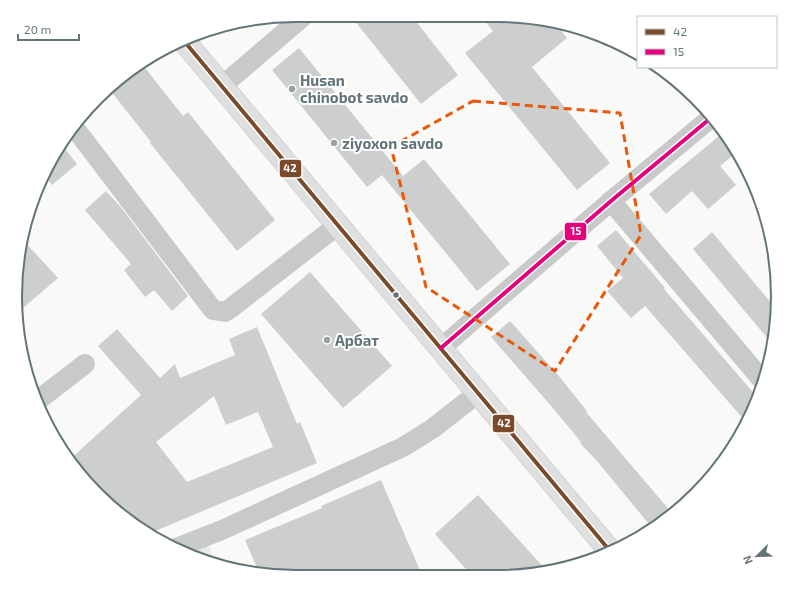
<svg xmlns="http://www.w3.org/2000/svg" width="793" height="592" font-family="'Exo 2',sans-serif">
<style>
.built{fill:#e9ebea}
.building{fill:#cdcfcf;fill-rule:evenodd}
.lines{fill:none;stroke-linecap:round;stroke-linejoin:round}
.secondary-casing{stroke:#d3d5d5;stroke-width:24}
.minor{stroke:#c8c9c9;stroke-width:20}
.secondary{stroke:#dedfde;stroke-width:22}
.bus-1-casing{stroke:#fff;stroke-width:7}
.bus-2-casing{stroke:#fff;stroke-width:7}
.bus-1{stroke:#7a4b2a;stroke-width:4}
.bus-2{stroke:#e5007d;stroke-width:4}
.marked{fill:none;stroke:#e8590c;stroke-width:3;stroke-dasharray:8 5;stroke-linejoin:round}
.poi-dot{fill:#98a3a5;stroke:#fff;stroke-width:1.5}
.bus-dot{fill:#637579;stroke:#fff;stroke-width:1.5}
.labels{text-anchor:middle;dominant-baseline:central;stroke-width:4;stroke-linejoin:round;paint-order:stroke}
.poi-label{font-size:15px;font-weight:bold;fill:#637579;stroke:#fff;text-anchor:start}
.rim{fill:none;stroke:#637579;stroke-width:2}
.line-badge{stroke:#fff;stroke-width:1.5}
.badge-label{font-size:11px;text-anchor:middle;font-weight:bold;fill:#fff}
</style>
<rect width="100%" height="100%" fill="#f9f9f8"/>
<path class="built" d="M208 544 216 565 205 562 185 553Z"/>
<g class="building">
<path d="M350 15H411L458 75 421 104Z"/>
<path d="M481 16H515L554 22 567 38 532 67 610 163 577 190 465 53 493 31Z"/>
<path d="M299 48 403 176 424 159 510 264 477 291 382 175 367 187 272 70Z"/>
<path d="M142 64 183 116 188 112 275 220 237 251 150 143 151 142 110 90Z"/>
<path d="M724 132 731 140 737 152 720 166 736 185 708 209 692 191 666 214 649 194Z"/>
<path d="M62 145 77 164 52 185 43 174Z"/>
<path d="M106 191 120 206 188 296 172 311 154 290 145 297 124 270 131 264 85 210Z"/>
<path d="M616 230 665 288 664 289 758 398 746 422 645 306 631 318 607 291 623 278 597 246Z"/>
<path d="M712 232 777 310 773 345 693 249Z"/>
<path d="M21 238 58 278 16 314 20 241Z"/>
<path d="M310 272 392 366 343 408 261 314Z"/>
<path d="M510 321 558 375 587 411 586 412 672 513 653 529 597 461 580 443 581 442 552 407 491 337Z"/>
<path d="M257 327 297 424 300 422 317 463 148 534 111 507 69 460 141 395 98 346 117 329 160 378 175 364 180 378 235 355 229 339ZM214 396 226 425 258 412 273 447 187 482 156 442Z"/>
<path d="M381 480 422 575H260L245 540 322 508 321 506Z"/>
<path d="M478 495 547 571 533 575H471L435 534Z"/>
</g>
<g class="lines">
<defs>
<path id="secondary" d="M184 41 610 551"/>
</defs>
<use href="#secondary" class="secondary-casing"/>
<g class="minor">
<path d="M222 86 305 15"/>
<path d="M74 127 213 310 225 312 231 308 338 225"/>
<path d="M611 201 763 381"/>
<path d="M441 348 611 201 712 117"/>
<path d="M37 401 85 364"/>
<path d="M176 548 222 530 403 447 432 429 478 393"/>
</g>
<use href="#secondary" class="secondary"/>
<defs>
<path id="bus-1" d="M184 41 610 551"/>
<path id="bus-2" d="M441 348 611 201 712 117"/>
</defs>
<use href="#bus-1" class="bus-1-casing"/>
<use href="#bus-2" class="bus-2-casing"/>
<use href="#bus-1" class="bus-1"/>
<use href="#bus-2" class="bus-2"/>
</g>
<path class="marked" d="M473 101 620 113 641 235 555 371 426 287 391 147Z"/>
<g class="poi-dot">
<circle cx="292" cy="89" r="4"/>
<circle cx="334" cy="143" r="4"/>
<circle cx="327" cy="340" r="4"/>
</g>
<circle class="bus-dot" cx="396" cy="295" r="3.5"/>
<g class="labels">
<g class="poi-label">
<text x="300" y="80">Husan<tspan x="300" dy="17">chinobot savdo</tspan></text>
<text x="342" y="143">ziyoxon savdo</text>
<text x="335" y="340">Арбат</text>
</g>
</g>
<path d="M0 0H793V592H0ZM296 22H497A274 274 0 0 1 771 296V296A274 274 0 0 1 497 570H296A274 274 0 0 1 22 296V296A274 274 0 0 1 296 22Z" fill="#fff" fill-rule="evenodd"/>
<path class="rim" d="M296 22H497A274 274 0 0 1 771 296V296A274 274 0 0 1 497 570H296A274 274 0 0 1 22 296V296A274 274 0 0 1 296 22Z"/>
<g class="line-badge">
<rect x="279" y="159" width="23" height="19" rx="4" fill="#7a4b2a"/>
<rect x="564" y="222" width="23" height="19" rx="4" fill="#e5007d"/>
<rect x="492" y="414" width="23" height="19" rx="4" fill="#7a4b2a"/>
</g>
<g class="badge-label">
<text x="290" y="172">42</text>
<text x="576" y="235">15</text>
<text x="504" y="427">42</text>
</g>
<rect x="637" y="16" width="140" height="52" fill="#ffffff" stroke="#c1c8c9"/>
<rect x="645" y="29" width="20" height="6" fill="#7a4b2a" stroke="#c1c8c9"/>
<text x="673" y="36" font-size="12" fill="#637579">42</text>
<rect x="645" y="49" width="20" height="6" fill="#e5007d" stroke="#c1c8c9"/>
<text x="673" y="56" font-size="12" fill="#637579">15</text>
<g transform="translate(757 556) rotate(247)" stroke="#ffffff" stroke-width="3" paint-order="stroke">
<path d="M0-3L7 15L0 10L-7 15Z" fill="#637579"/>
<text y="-6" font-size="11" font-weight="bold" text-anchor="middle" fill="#637579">N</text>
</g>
<path d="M18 34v6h61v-6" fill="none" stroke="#637579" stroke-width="2"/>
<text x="24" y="34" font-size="12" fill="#637579" stroke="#ffffff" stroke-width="3" paint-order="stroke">20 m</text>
</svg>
